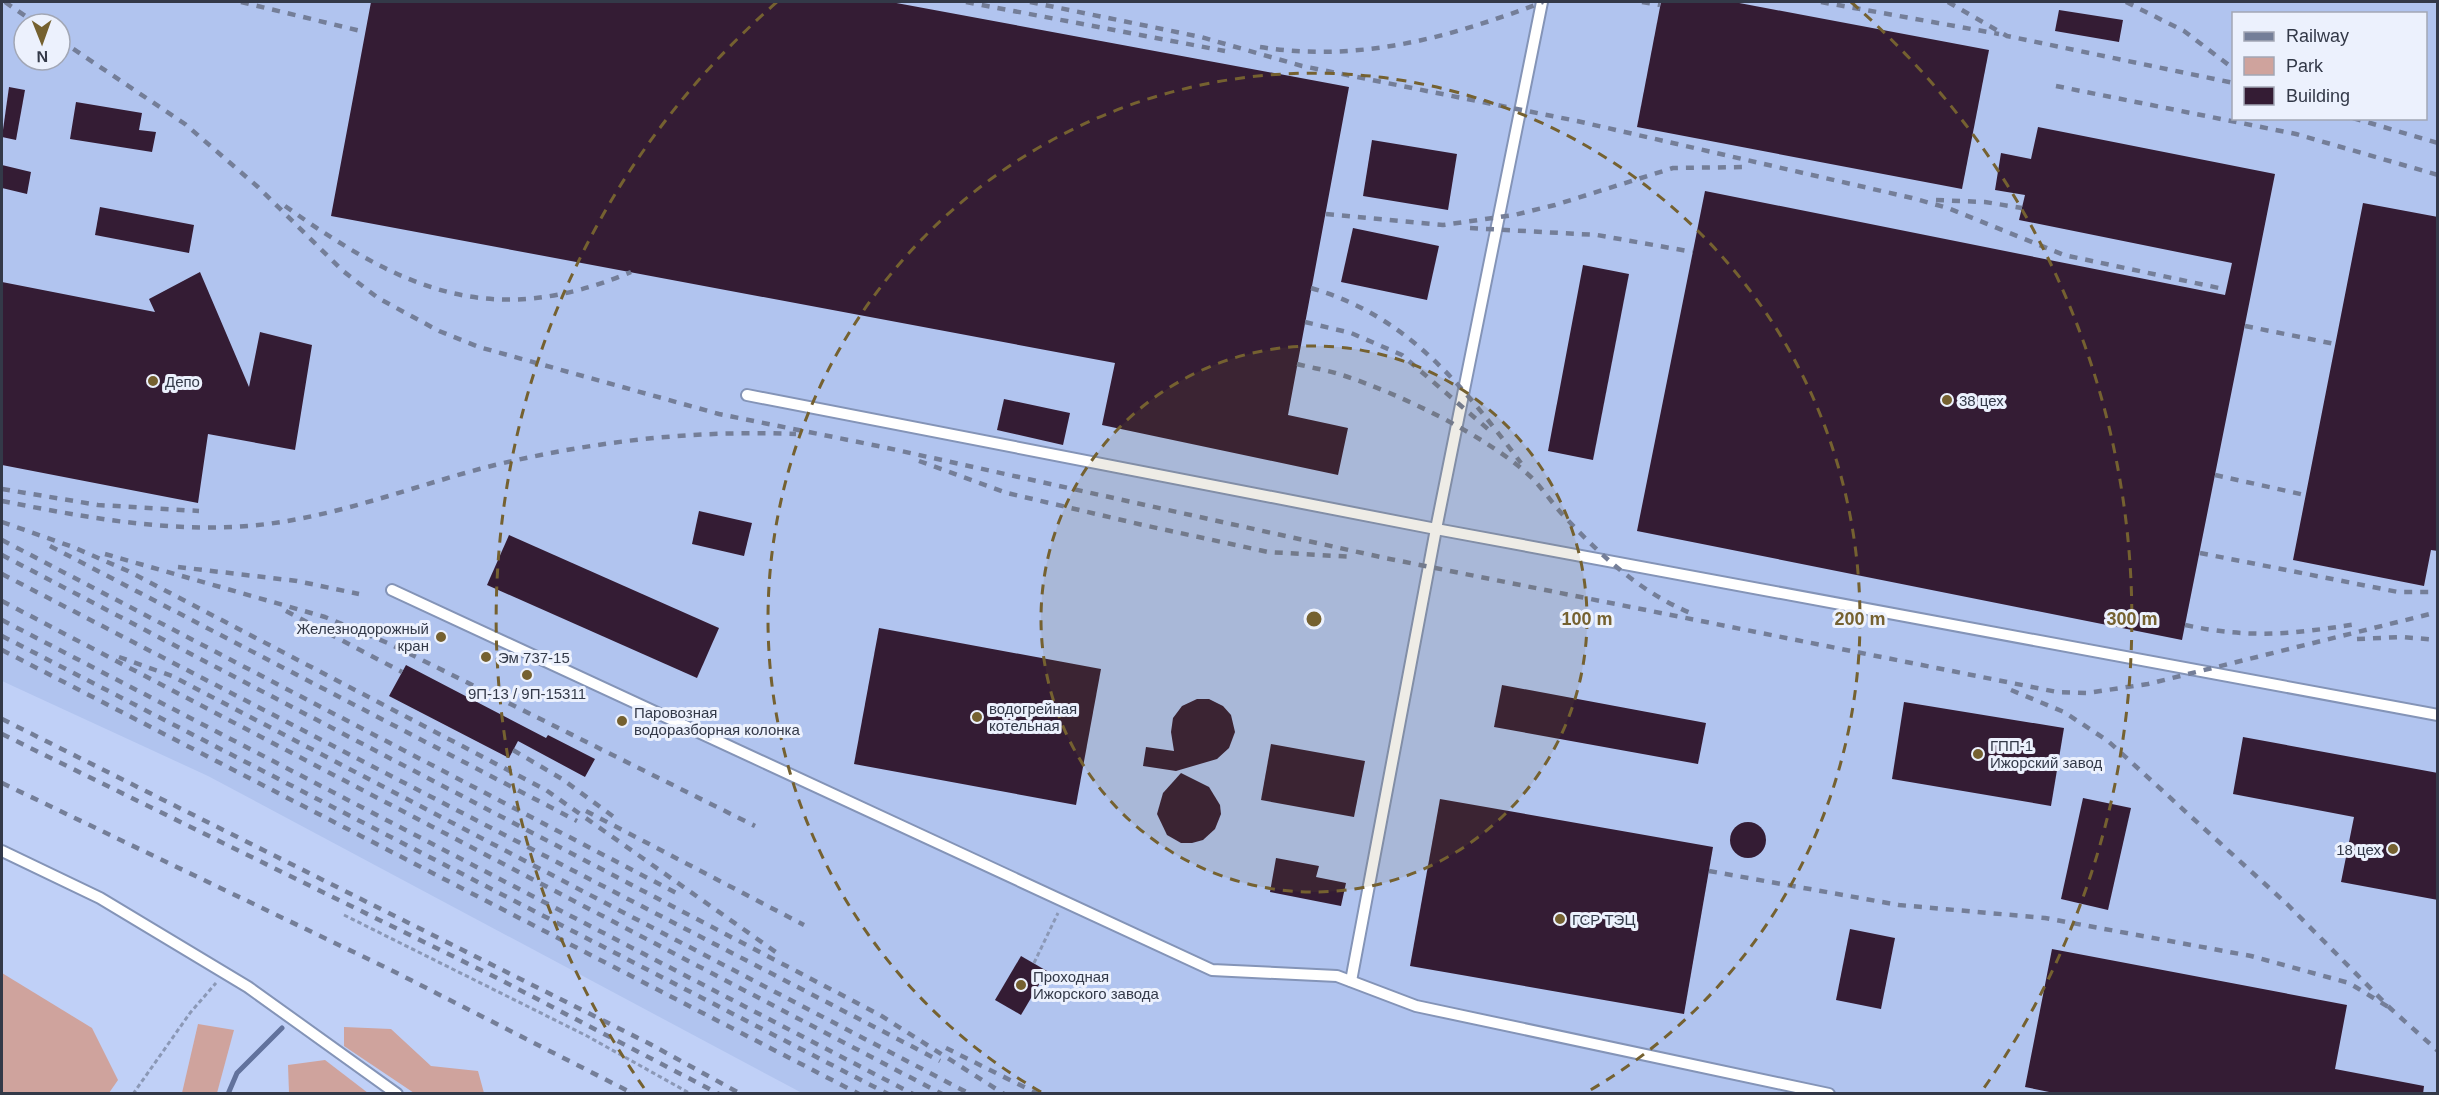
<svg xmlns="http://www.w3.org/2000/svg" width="2439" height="1095" font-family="Arial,sans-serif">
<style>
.built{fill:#b1c4ef;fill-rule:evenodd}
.green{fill:#cfa39d}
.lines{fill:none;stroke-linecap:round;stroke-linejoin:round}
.stream{stroke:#62729c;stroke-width:5}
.building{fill:#341c34}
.lane-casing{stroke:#8494b7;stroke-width:14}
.path{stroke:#8b98b6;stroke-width:3;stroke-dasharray:4.5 3;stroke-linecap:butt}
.lane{stroke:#fff;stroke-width:10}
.rail{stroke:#747e98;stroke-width:4.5;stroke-dasharray:8 8;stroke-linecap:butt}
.ring{fill:none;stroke:#756130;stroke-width:3;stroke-dasharray:10 8}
.poi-dot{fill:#756130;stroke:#ecf1fd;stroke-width:2}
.labels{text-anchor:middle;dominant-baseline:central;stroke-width:6;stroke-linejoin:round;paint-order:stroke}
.poi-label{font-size:15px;fill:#333948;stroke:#ecf1fd;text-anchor:start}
.centre{fill:#756130;stroke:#ecf1fd;stroke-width:3}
.ring-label{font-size:18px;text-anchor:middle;font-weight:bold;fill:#756130;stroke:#ecf1fd;stroke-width:6;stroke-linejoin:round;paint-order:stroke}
</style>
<rect width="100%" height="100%" fill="#c0d0f7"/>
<path class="built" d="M2 2H2437V1093H802L208 776 2 681ZM2234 14H2426V118H2234ZM24 24H60V60H24Z"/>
<g class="green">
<path d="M2 973 92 1028 118 1080 109 1093H2Z"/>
<path d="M198 1024 234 1030 217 1093H182Z"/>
<path d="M344 1027 391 1029 431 1066 478 1071 484 1093H414L344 1046Z"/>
<path d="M325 1060 368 1093H289L288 1065Z"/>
</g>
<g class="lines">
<path class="stream" d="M228 1094 237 1073 282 1028"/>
</g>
<g class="building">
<path d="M371 2H891L1349 87 1288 415 1348 428 1338 475 1102 425 1115 363 331 216Z"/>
<path d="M1661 2H1734L1989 50 1962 189 1637 127Z"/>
<path d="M2059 10 2123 20 2119 42 2055 31Z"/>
<path d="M9 87 25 90 16 140 2 137Z"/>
<path d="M76 102 142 113 139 130 156 132 152 152 70 139Z"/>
<path d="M2038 127 2275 174 2182 640 1637 531 1705 191 2225 295 2232 263 2019 220 2025 195 1995 190 2001 153 2031 159Z"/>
<path d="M1372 140 1457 154 1448 210 1363 196Z"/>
<path d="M2 165 31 172 27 194 2 188Z"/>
<path d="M2363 203 2438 217V551L2431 550 2424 586 2293 560Z"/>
<path d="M100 207 194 225 189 253 95 235Z"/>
<path d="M1353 228 1439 246 1427 300 1341 282Z"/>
<path d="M1583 265 1629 274 1593 460 1548 451Z"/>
<path d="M200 272 249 387 260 332 312 345 295 450 208 434 198 503 2 465V282L155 312 149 299Z"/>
<path d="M1004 399 1070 413 1063 445 997 430Z"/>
<path d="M699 511 752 523 744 556 692 544Z"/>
<path d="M509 535 719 628 697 678 487 585Z"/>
<path d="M879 628 1101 669 1076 805 854 764Z"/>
<path d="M406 665 546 738 548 735 595 759 585 777 518 741 509 758 389 696Z"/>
<path d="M1502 685 1706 723 1698 764 1494 727Z"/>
<path d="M1197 699H1209L1223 706 1231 715 1235 732 1229 748 1217 759 1176 771 1143 766 1146 747 1174 751 1171 732 1173 718 1182 706Z"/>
<path d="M1904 702 2064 728 2051 806 1892 779Z"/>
<path d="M2243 737 2438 773V900L2341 882 2354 817 2233 794Z"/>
<path d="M1271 744 1365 761 1354 817 1261 800Z"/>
<path d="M1181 773 1209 787 1220 805 1221 814 1215 829 1203 840 1192 843H1181L1167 835 1157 814 1163 793Z"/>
<path d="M2083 798 2131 808 2108 910 2061 899Z"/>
<path d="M1440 799 1713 847 1684 1014 1410 966Z"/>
<circle cx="1748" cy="840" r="18"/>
<path d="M1276 858 1319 866 1316 877 1346 883 1341 906 1270 892Z"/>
<path d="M1850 929 1895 938 1881 1009 1836 1000Z"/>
<path d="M2052 949 2347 1005 2335 1069 2424 1086 2423 1094H2059L2025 1087Z"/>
<path d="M1021 956 1047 971 1021 1015 995 1000Z"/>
</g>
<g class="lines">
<defs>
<g id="lane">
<path d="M747 395 1436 529 2438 715"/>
<path d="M392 590 1212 970 1337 976 1416 1006 1829 1094"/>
<path d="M2 851 100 898 248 987 397 1094"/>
<path d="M1351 981 1436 529 1542 2"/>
</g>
</defs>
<use href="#lane" class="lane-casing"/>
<g class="path">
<path d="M344 915 587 1036 691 1094"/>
<path d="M1034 963 1058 913"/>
<path d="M133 1094 190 1013 216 983"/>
</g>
<use href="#lane" class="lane"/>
<g class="rail">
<path d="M5 2 37 24"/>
<path d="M241 2 365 32"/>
<path d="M966 2 1225 51"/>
<path d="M1030 2 1201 37 1302 66 1577 121 1912 198 1948 208 2064 255 2219 288"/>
<path d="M1642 2 1660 5"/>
<path d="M1821 2 1999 34"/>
<path d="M1948 2 2007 36 2234 83"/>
<path d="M2126 2 2184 31 2234 69"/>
<path d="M60 40 185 124 258 187 343 271 378 298 439 331 479 347 719 414 883 447 1385 558 2057 692 2087 693 2148 684 2438 612"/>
<path d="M1260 47C1360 63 1451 37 1543 2"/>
<path d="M2056 86 2296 134 2438 175"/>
<path d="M2353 118 2438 143"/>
<path d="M1936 200 1985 202 2022 208"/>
<path d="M285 206C402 289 490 331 631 272"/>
<path d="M1326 214 1443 225 1514 215 1555 205 1673 168 1745 167"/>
<path d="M1470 228 1597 235 1693 252"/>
<path d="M1311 288C1408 316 1463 386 1521 463"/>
<path d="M1305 322 1351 333 1402 355 1489 430"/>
<path d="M2245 326 2335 344"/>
<path d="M1297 364C1312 368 1327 370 1342 375 1398 393 1492 438 1534 480 1544 491 1553 504 1563 515 1601 556 1641 593 1693 614"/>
<path d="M919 461 1007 493 1143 525 1268 552 1354 557"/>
<path d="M2215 475 2305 495"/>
<path d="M2 489 98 505 199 511"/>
<path d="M2 501C88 518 179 535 267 524 346 514 419 484 495 465 596 441 692 430 796 434"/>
<path d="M2 522 73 547 128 571 546 790 780 955"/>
<path d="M2 540 682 896"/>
<path d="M50 546 577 821"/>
<path d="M2200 553 2398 592H2438"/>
<path d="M105 554 325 617 390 644 755 826"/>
<path d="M2 555 880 1015 1004 1094"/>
<path d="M178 567 297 581 359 594"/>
<path d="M2 574 940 1061"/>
<path d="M2 601 942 1094"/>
<path d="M286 611 402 672"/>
<path d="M2 620 913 1094"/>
<path d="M2185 625C2250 639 2293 634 2357 624"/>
<path d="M2 636 888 1094"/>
<path d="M2357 639 2401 637 2438 640"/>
<path d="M2 650 859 1094"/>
<path d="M119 657 172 676 970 1094"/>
<path d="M2011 690 2064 712 2108 741 2288 905 2390 1008 2438 1051"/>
<path d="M2 719 650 1044 741 1094"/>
<path d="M2 734 495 977 719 1094"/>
<path d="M513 750 562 779 618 820"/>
<path d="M2 783 391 970 634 1094"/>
<path d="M586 811 804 925"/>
<path d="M1709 871 1899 905 2045 918 2251 956 2349 983 2390 1008"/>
<path d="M946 1048 1038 1094"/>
</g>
</g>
<circle cx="1314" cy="619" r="273" fill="#756130" fill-opacity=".12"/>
<g class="ring">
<circle cx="1314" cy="619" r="273"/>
<path d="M1041 1092A546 546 0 1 1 1587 1092"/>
<path d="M644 1088A818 818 0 0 1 777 2M1851 2A818 818 0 0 1 1984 1088"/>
</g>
<g class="poi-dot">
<circle cx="153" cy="381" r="6"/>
<circle cx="1947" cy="400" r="6"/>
<circle cx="441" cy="637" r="6"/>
<circle cx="486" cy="657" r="6"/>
<circle cx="527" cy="675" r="6"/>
<circle cx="977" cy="717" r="6"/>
<circle cx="622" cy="721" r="6"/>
<circle cx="1978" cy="754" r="6"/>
<circle cx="2393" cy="849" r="6"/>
<circle cx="1560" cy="919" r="6"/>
<circle cx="1021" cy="985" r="6"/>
</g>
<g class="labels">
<g class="poi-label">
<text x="165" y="381">Депо</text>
<text x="1959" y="400">38 цех</text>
<text x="429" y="628" text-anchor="end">Железнодорожный<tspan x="429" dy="17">кран</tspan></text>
<text x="498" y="657">Эм 737-15</text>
<text x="527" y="693" text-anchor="middle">9П-13 / 9П-15311</text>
<text x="989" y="708">водогрейная<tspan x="989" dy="17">котельная</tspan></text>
<text x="634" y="712">Паровозная<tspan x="634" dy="17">водоразборная колонка</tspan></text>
<text x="1990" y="745">ГПП-1<tspan x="1990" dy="17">Ижорский завод</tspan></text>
<text x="2381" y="849" text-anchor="end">18 цех</text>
<text x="1572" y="919">ГСР ТЭЦ</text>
<text x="1033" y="976">Проходная<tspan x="1033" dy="17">Ижорского завода</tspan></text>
</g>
</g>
<circle cx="1314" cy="619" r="9" class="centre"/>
<g class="ring-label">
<text x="1587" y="625">100 m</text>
<text x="1860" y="625">200 m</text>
<text x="2132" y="625">300 m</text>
</g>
<rect width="2439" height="1095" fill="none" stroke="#333948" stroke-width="6"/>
<rect x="2232" y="12" width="195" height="108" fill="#ecf1fd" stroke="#a2a7b5" stroke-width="1.5"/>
<rect x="2244" y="32" width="30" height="9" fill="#747e98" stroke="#a2a7b5" stroke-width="1.5"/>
<text x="2286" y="42" font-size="18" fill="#333948">Railway</text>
<rect x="2244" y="57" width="30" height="18" fill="#cfa39d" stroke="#a2a7b5" stroke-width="1.5"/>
<text x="2286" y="72" font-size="18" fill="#333948">Park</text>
<rect x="2244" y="87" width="30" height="18" fill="#341c34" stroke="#a2a7b5" stroke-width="1.5"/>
<text x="2286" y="102" font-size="18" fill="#333948">Building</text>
<g transform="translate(42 42) rotate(179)"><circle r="28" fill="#ecf1fd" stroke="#a2a7b5" stroke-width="1.5"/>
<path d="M0-4.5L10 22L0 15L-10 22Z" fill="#756130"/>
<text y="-9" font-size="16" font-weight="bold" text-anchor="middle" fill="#333948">N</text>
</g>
</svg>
